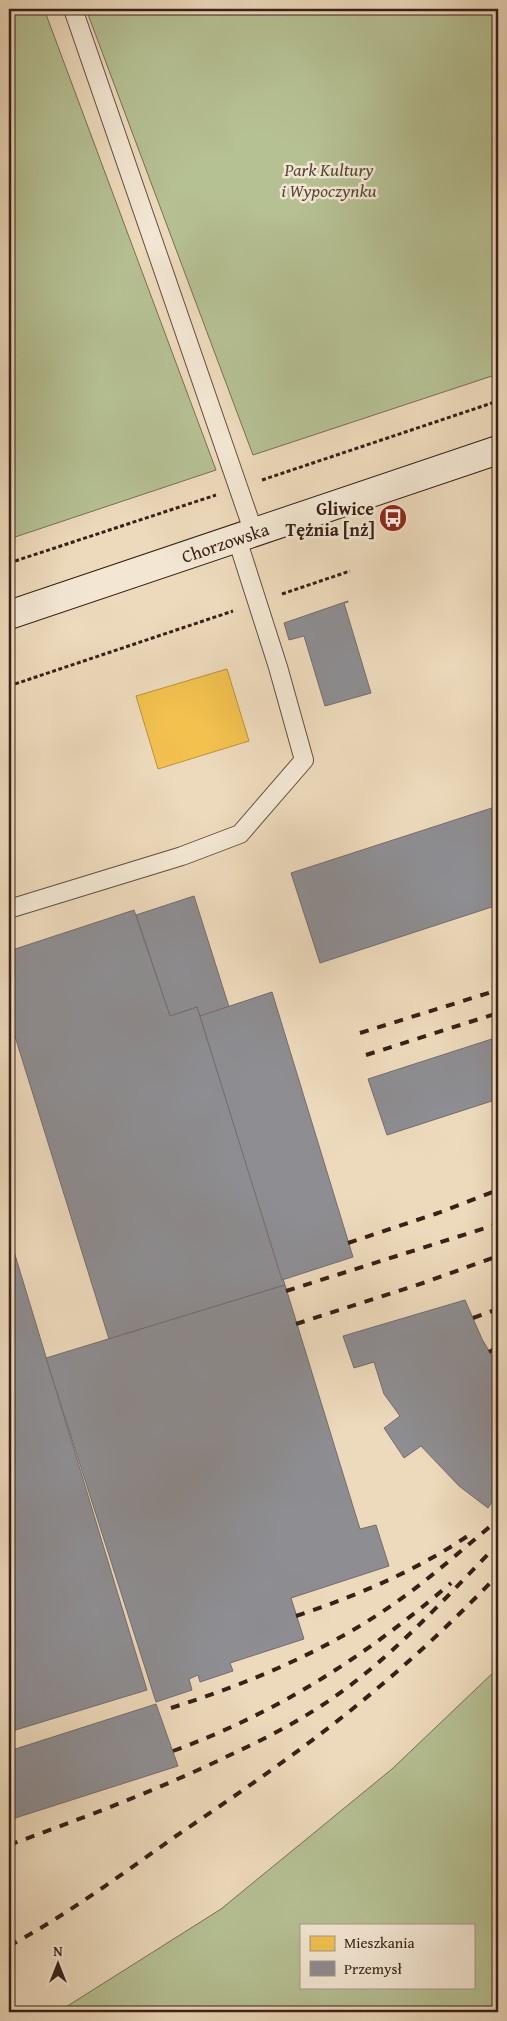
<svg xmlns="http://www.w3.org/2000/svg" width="507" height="2021" font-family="'Gentium Book Plus',serif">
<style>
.green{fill:#b5c093;stroke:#767055;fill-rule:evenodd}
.homes{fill:#f2c14e;stroke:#ba913e}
.industry{fill:#8d8d92;stroke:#746c6d}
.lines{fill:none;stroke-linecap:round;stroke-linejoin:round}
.lane-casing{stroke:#654e40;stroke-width:20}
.secondary-casing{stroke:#382017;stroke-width:30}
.path{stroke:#382017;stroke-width:3;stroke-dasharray:4 2.5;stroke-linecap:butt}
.lane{stroke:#f3e7d3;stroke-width:18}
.secondary{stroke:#f3e7d3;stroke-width:28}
.rail{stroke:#382017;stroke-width:4;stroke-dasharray:9 9;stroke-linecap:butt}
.labels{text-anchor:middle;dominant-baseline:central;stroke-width:5;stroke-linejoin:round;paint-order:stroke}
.park-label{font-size:18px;font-style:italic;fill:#574836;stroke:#f3e7d3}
.poi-label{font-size:18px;font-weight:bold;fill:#382017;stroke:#f3e7d3;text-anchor:end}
.street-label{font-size:18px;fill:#382017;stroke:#f3e7d3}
</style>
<rect width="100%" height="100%" fill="#eddabc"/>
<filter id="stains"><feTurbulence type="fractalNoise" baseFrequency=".004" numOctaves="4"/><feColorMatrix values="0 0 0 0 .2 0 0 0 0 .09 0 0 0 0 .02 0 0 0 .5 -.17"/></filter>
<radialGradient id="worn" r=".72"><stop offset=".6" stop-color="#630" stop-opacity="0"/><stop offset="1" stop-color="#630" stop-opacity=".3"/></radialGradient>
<g class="green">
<path d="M9 9H44L216 470 9 539Z"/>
<path d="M86 9H498V374L253 455Z"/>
<path d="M498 1668V2012H58L221 1909 392 1769ZM301 1925H473V1987H301Z"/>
</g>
<path class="homes" d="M227 669 249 741 158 769 136 696Z"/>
<g class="industry">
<path d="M348 601V602L344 603 371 693 325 706 304 636 289 640 284 623Z"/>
<path d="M498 806V905L320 963 291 873Z"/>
<path d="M194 896 229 1007 200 1016 197 1007 170 1016 136 915Z"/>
<path d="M134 910 170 1016 197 1007 285 1285 109 1339 9 1017V951Z"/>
<path d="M272 992 353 1257 282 1280 200 1016Z"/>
<path d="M498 1037V1099L387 1135 368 1079Z"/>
<path d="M9 1235 147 1690 9 1732Z"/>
<path d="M285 1285 360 1529 376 1525 389 1566 291 1598 304 1639 230 1663 233 1671 200 1682 198 1675 189 1679 192 1690 156 1702 46 1358Z"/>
<path d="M465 1300 482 1339 498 1366V1493L488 1508 459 1486 421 1446 404 1458 384 1428 400 1416 384 1394 374 1362 354 1368 343 1336Z"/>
<path d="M156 1704 178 1766 9 1820V1751Z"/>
</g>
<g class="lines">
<defs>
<g id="lane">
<path d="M73 9 254 533"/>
<path d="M9 909 182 856 240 834 304 760 278 667 237 539"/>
</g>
<g id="secondary">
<path id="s1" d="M9 615 498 450"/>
</g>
</defs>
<use href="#lane" class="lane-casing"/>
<use href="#secondary" class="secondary-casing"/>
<g class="path">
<path d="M262 480 498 401"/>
<path d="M9 563 216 495"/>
<path d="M282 594 350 571"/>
<path d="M9 686 233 611"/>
</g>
<use href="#lane" class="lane"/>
<use href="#secondary" class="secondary"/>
<g class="rail">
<path d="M360 1033 498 990"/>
<path d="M366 1055 498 1013"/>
<path d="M348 1243 438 1213 498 1190"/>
<path d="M286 1291 498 1224"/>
<path d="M473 1318 498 1309"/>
<path d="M296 1324 423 1283 498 1256"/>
<path d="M489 1352 498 1347"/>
<path d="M296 1616C359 1595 418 1570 472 1533"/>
<path d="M171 1708C250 1683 329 1650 398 1601 433 1576 465 1547 498 1520"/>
<path d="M173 1751C279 1712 366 1656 451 1583"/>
<path d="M9 1845C83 1818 158 1790 230 1755 269 1737 309 1716 344 1690 401 1648 449 1594 498 1544"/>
<path d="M9 1946C67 1915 122 1874 176 1836 248 1787 320 1738 386 1681 425 1648 462 1612 498 1575"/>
</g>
</g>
<defs>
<symbol id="bus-disc" viewBox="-11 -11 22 22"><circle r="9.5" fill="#8f2418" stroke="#f3e7d3"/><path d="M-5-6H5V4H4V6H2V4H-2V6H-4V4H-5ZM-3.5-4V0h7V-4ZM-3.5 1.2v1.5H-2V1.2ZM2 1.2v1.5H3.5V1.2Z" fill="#fff"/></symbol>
</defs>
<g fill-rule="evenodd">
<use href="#bus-disc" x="377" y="502" width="32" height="32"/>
</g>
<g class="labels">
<g class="park-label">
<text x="329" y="169">Park Kultury<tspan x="329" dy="21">i Wypoczynku</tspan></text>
</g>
<g class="poi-label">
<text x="374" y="508">Gliwice<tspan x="374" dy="21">Tężnia [nż]</tspan></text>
</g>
<g class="street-label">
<text stroke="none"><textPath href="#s1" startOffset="228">Chorzowska</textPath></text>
</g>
</g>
<rect width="507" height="2021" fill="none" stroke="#eddabc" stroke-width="30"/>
<rect x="10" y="10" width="487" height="2001" fill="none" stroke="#382017" stroke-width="2.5"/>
<rect x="15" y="15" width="477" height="1991" fill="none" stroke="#382017"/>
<rect x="300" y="1924" width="175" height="65" fill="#f3e7d3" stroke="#a89788"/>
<rect x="310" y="1936" width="25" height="15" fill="#f2c14e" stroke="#a89788"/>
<text x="344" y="1948" font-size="15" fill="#382017">Mieszkania</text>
<rect x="310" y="1961" width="25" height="15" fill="#8d8d92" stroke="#a89788"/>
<text x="344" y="1974" font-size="15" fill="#382017">Przemysł</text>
<g transform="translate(58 1964)" stroke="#f3e7d3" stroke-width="4" paint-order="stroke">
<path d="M0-4L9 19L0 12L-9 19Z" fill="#382017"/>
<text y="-8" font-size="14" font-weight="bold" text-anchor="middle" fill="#382017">N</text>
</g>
<rect width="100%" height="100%" filter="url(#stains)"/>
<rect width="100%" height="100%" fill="url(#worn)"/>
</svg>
